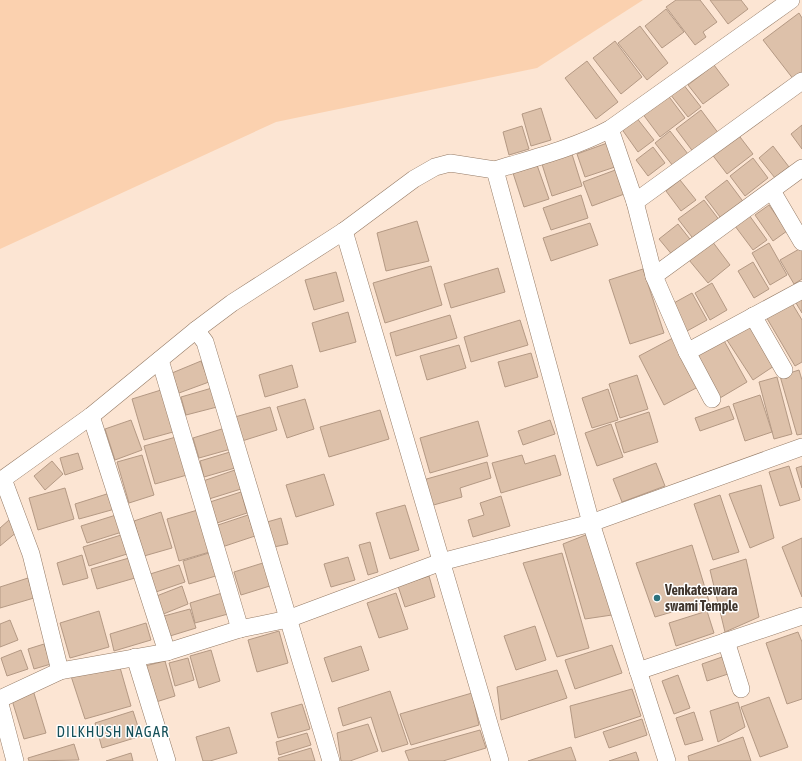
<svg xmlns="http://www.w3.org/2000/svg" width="802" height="761" font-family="'Asap Condensed',sans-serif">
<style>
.green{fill:#fbd1af}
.building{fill:#ddc1aa;stroke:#b49984}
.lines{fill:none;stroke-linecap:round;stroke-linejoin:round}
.minor-casing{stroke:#957b66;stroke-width:18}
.minor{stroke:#fff;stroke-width:17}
.poi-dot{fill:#2a717d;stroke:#fff;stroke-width:1.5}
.labels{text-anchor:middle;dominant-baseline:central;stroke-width:3;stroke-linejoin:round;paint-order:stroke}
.poi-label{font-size:14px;font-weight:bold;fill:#42372e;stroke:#fff;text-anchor:start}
.neighbourhood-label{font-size:15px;letter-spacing:1px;fill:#155059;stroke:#fff}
</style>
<rect width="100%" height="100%" fill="#fce5d3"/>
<path class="green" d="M0 0H643L537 68 276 122 0 249Z"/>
<g class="building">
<path d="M676 0H700L717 22 703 32 706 37 695 45 666 7Z"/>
<path d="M710 0H741L748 9 728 24Z"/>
<path d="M666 9 684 32 662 48 645 26Z"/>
<path d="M799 13 802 18V73L794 80 763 40Z"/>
<path d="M640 26 668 63 647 80 618 43Z"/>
<path d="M615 41 642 77 621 94 593 58Z"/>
<path d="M587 61 618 102 596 119 565 78Z"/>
<path d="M714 65 729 85 703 104 688 85Z"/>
<path d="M683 84 701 107 688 117 670 94Z"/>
<path d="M667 94 685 118 660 137 642 113Z"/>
<path d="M541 108 551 140 531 146 522 114Z"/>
<path d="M701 110 719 134 694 153 676 129Z"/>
<path d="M636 117 654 140 638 152 621 128Z"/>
<path d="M802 125V149L791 134Z"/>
<path d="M522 126 529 149 509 155 503 132Z"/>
<path d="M670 131 688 154 673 166 655 143Z"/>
<path d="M737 133 753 154 727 174 711 153Z"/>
<path d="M610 142 618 166 585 177 577 154Z"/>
<path d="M773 146 789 167 775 178 759 158Z"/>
<path d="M653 147 665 163 648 176 636 160Z"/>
<path d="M571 151 582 186 552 196 541 161Z"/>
<path d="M753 158 768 178 745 196 730 176Z"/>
<path d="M537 165 549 199 524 207 513 173Z"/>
<path d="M618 169 627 193 592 206 583 182Z"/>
<path d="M680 180 696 200 681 211 666 191Z"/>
<path d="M727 180 745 204 723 221 705 197Z"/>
<path d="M581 195 588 218 551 230 543 208Z"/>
<path d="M704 200 720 221 695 241 678 219Z"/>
<path d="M769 205 787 231 773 241 755 215Z"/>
<path d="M749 215 767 240 753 250 735 226Z"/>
<path d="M417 221 429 261 386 271 377 233Z"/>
<path d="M590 223 598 245 551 261 543 238Z"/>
<path d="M678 224 693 243 674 257 659 239Z"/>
<path d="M712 241 730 265 708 283 689 260Z"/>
<path d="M769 243 787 275 770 285 752 253Z"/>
<path d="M801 248 802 250V279L794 284 780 260Z"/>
<path d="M753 262 769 289 754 298 738 271Z"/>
<path d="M431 266 442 305 385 323 373 283Z"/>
<path d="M498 268 505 292 451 308 444 284Z"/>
<path d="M643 269 664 333 630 344 609 280Z"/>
<path d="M336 272 344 301 314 310 305 280Z"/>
<path d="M712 283 727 310 710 320 695 293Z"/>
<path d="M692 293 707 320 687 331 672 304Z"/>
<path d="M802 293V313L793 298Z"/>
<path d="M790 300 802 320V362L795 366 765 315Z"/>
<path d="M348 312 356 342 320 352 312 323Z"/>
<path d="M450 315 457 338 396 356 390 333Z"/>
<path d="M520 320 528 345 471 362 464 337Z"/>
<path d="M749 321 777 364 753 380 725 337Z"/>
<path d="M722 337 747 382 720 398 694 353Z"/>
<path d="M673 338 698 387 664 405 639 356Z"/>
<path d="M459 345 466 368 427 380 420 356Z"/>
<path d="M531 353 538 377 505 387 498 362Z"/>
<path d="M201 361 209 382 179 393 172 373Z"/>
<path d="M292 365 298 387 265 397 259 375Z"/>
<path d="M799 370 802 380V434L797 435 780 376Z"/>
<path d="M637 375 648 409 620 418 609 384Z"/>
<path d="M777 377 792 434 774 439 759 382Z"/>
<path d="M212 388 217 407 186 415 181 397Z"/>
<path d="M608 389 618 420 592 428 582 398Z"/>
<path d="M161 390 173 432 144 440 132 399Z"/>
<path d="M760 395 772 432 745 441 733 404Z"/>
<path d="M305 399 314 429 287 438 277 407Z"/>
<path d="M729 406 734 419 700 431 695 418Z"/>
<path d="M270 407 277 430 242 441 235 417Z"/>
<path d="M380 410 389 439 329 457 320 427Z"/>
<path d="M649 412 658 442 624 453 615 423Z"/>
<path d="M131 420 142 450 115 460 105 429Z"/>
<path d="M550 420 555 434 523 445 518 431Z"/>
<path d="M478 421 488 456 430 473 420 438Z"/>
<path d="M611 424 623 457 597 466 585 433Z"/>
<path d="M225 428 231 449 199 458 193 438Z"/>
<path d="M176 437 187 475 155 484 144 446Z"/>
<path d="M230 452 235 468 204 477 200 461Z"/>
<path d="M78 453 83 469 65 475 60 458Z"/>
<path d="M142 455 154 495 129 503 117 462Z"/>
<path d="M522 455 525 464 555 455 561 475 501 493 492 463Z"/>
<path d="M52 461 63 474 45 490 34 476Z"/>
<path d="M487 462 491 478 460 488 462 497 430 506 423 480Z"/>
<path d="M656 463 665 486 622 502 613 479Z"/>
<path d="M789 466 800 500 780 506 769 472Z"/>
<path d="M802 466V488L796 468Z"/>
<path d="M235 470 241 489 209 499 203 481Z"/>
<path d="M324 474 334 505 296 517 286 485Z"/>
<path d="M761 485 774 538 750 548 729 494Z"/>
<path d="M65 488 74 519 38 530 29 498Z"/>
<path d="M241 492 247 513 217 523 210 502Z"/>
<path d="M110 493 115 509 79 519 75 504Z"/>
<path d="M720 495 739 552 713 560 694 504Z"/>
<path d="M501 496 510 526 473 537 468 520 484 515 480 503Z"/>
<path d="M405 505 419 550 390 559 376 513Z"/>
<path d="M201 509 213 551 179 561 167 519Z"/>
<path d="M161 512 172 548 144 556 134 521Z"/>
<path d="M116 515 122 532 87 543 81 526Z"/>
<path d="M248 515 255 536 222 547 215 526Z"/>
<path d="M281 518 288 544 274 547 267 522Z"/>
<path d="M9 520 18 531 0 546V528Z"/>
<path d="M588 534 612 615 585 619 563 544Z"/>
<path d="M121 535 127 554 89 566 83 547Z"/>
<path d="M802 538V597L782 547Z"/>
<path d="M370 542 378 572 368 575 359 545Z"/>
<path d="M692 545 709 601 655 617 636 563Z"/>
<path d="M212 552 219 575 189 584 183 561Z"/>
<path d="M562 553 589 648 557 657 523 563Z"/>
<path d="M82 555 88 578 63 585 57 563Z"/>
<path d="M348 557 355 580 331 587 324 564Z"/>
<path d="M129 558 135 578 97 589 91 569Z"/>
<path d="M746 559 759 617 725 632 710 570Z"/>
<path d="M266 562 273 585 241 595 234 572Z"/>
<path d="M179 565 185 582 153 593 147 575Z"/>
<path d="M429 576 435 597 405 607 398 586Z"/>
<path d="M28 578 34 598 0 608V587Z"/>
<path d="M182 586 188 604 161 615 154 597Z"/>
<path d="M222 593 228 614 195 623 190 603Z"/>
<path d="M396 593 408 629 379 638 367 603Z"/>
<path d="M190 609 196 628 170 636 164 616Z"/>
<path d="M99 611 109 647 70 658 60 623Z"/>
<path d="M707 611 714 633 676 646 669 623Z"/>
<path d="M10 620 18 640 0 647V624Z"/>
<path d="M146 623 151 640 114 651 110 634Z"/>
<path d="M535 626 546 660 516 670 504 636Z"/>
<path d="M279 631 288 663 257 672 248 640Z"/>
<path d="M798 632 802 642V699L787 704 766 643Z"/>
<path d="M44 644 51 664 34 669 28 649Z"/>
<path d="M612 645 622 673 575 689 565 660Z"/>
<path d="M361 646 369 670 332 682 324 658Z"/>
<path d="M21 650 28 669 7 676 1 658Z"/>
<path d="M211 650 220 681 199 688 190 656Z"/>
<path d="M725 656 731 673 707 681 702 664Z"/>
<path d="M188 658 194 680 175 686 169 663Z"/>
<path d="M165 661 175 696 156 702 145 666Z"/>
<path d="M119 664 131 706 85 719 70 673Z"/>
<path d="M557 670 567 698 501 720 497 687Z"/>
<path d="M678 675 690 708 674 714 662 681Z"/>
<path d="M632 689 641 716 575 738 570 706Z"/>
<path d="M33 690 46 733 24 739 11 697Z"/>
<path d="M390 691 408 744 382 752 371 717 343 726 338 708Z"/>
<path d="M472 693 479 725 411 745 400 714Z"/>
<path d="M769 697 788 747 760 757 741 707Z"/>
<path d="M738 702 745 727 718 742 710 711Z"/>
<path d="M302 704 310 729 278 738 271 713Z"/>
<path d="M133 711 141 736 102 748 95 723Z"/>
<path d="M694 712 703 740 685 745 676 718Z"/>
<path d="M642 719 647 735 609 748 603 732Z"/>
<path d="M368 724 378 751 350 761H341L337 733Z"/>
<path d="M229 727 237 753 210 761H203L196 737Z"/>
<path d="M480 730 486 748 443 761H409L405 751Z"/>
<path d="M307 733 311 745 279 755 276 742Z"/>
<path d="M743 737 751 761H689L688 756Z"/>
<path d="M74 744 79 760 29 761 28 758Z"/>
<path d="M571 747 576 761H528Z"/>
<path d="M311 748 315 761H279L278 758Z"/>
<path d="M636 752 639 761H609Z"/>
<path d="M131 753 133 761H106Z"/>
</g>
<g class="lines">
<defs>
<g id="minor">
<path d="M610 129 635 202 654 276 687 352 802 290"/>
<path d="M772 191 802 242"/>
<path d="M635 202 802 81"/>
<path d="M344 231 500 761"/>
<path d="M654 276 802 168"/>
<path d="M753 316 784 370"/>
<path d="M687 352 712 399"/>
<path d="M160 360 240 629"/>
<path d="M91 416 167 652"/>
<path d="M726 641 741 689"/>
<path d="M135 657 167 761"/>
<path d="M60 671 31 554 3 479 91 416 196 330"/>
<path d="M638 671 802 616"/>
<path d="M0 699 60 671 167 652 240 629 288 619 441 562 591 523 802 447"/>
<path d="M0 704 15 761"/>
<path d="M331 761 205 342 196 330 232 303 344 231 414 179 435 167 450 163 495 170"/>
<path d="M667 761 591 523 495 170C534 158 574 148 610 129L791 0"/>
</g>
</defs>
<use href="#minor" class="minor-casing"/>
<use href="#minor" class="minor"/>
</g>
<circle class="poi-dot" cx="657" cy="598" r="4"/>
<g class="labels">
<g class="poi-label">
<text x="665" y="590">Venkateswara<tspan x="665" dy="16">swami Temple</tspan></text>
</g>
<g class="neighbourhood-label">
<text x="113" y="731">DILKHUSH NAGAR</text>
</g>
</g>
</svg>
